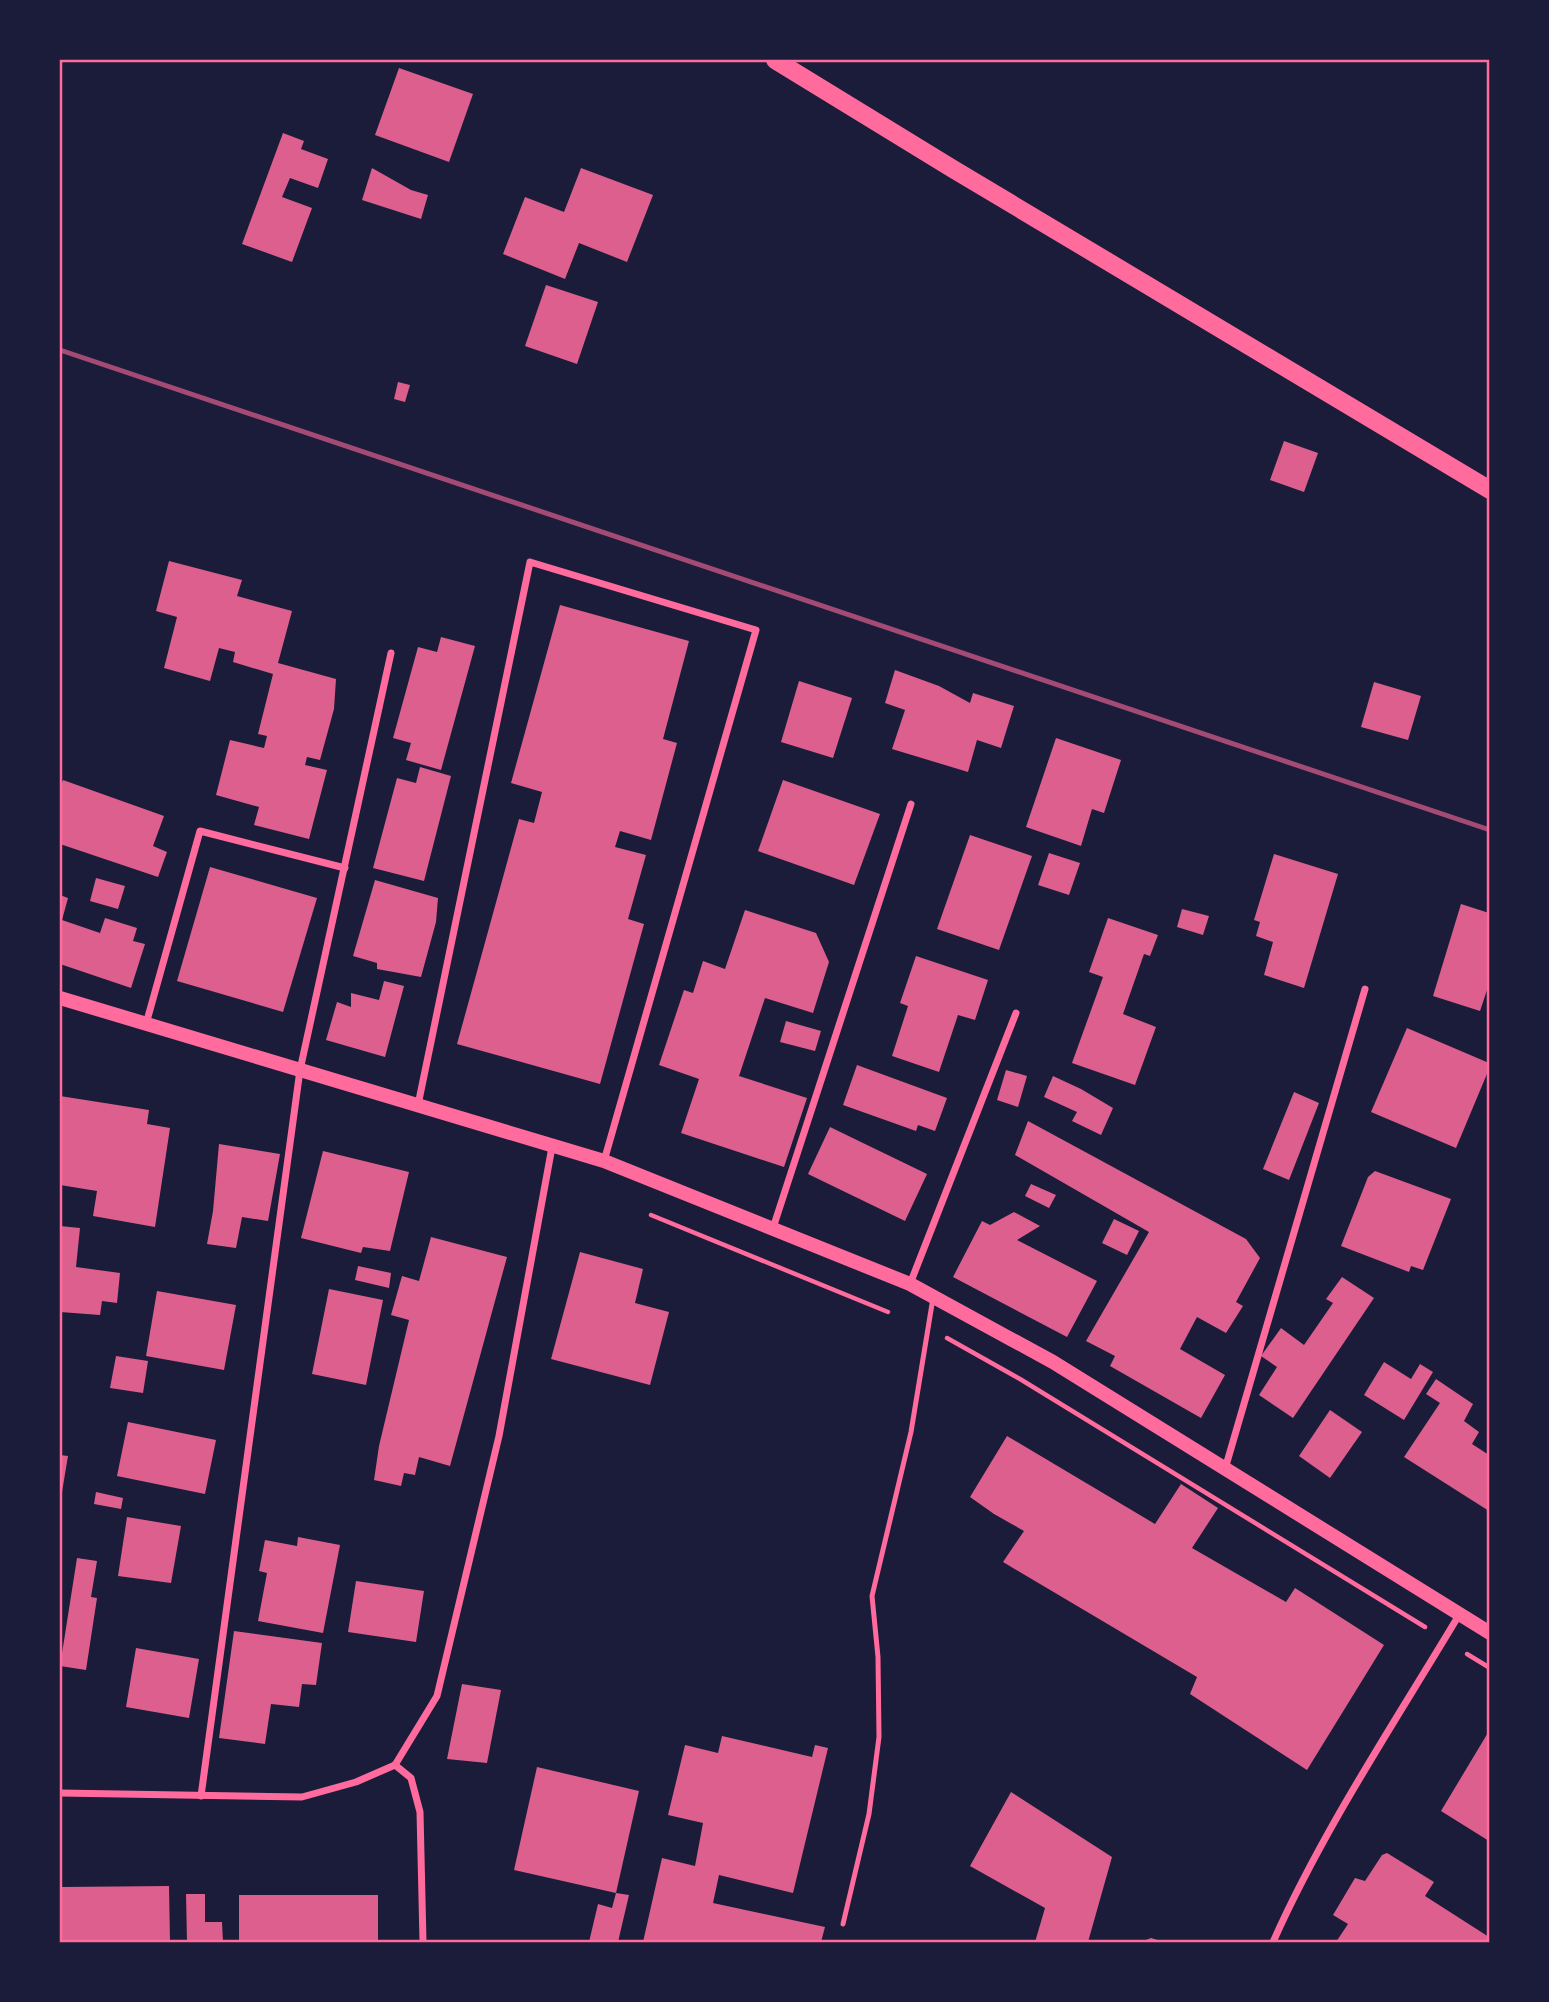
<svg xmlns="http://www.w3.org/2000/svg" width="1549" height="2002" font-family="'Fira Sans Condensed',sans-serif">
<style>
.building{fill:#dd5f8e}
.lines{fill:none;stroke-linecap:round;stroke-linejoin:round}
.path{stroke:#ff6b9d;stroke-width:4.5}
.service{stroke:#ff6b9d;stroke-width:5}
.minor{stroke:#ff6b9d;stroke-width:7}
.secondary{stroke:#ff6b9d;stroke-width:14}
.primary{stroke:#ff6b9d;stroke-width:18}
.rail{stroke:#a44b75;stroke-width:5}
.neatline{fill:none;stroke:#ff6b9d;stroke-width:2.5}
</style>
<rect width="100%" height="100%" fill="#1b1b3a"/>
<g class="building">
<path d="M399 68 473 94 449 162 375 135Z"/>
<path d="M283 133 304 141 301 149 328 159 318 188 290 178 282 197 312 208 292 262 242 244Z"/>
<path d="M372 168 411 190 428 195 421 219 362 200Z"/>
<path d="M581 168 653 195 627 262 579 243 565 279 503 254 525 197 564 212Z"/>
<path d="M546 285 598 302 577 364 525 346Z"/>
<path d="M398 382 410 385 405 402 394 399Z"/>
<path d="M1284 441 1318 453 1304 492 1270 480Z"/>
<path d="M169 561 242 580 237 596 292 611 278 663 336 679 334 709 320 760 307 757 305 765 327 770 309 839 254 825 259 807 216 795 230 740 264 748 267 736 258 734 273 674 233 662 235 652 219 648 210 681 164 668 177 617 156 611Z"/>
<path d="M560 605 689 641 663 739 677 743 651 840 620 831 615 847 646 855 628 919 644 924 600 1084 457 1044 519 819 534 823 542 792 511 783Z"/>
<path d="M441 637 475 646 441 770 406 760 411 743 393 738 418 647 437 652Z"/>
<path d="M895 670 939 686 970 703 973 693 1014 706 1001 748 977 740 968 772 892 749 905 710 885 703Z"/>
<path d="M799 681 852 698 833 758 781 742Z"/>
<path d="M1374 682 1421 696 1408 740 1361 727Z"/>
<path d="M1056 738 1121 760 1104 813 1092 809 1081 846 1026 827Z"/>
<path d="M420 767 451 776 424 881 373 868 397 778 416 783Z"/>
<path d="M63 780 164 816 153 846 167 852 158 877 60 844V788Z"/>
<path d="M783 780 880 814 854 885 758 851Z"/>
<path d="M970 835 1032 856 999 950 937 929Z"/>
<path d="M1049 853 1080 863 1069 895 1038 885Z"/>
<path d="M1274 854 1338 874 1304 988 1264 975 1273 942 1256 936 1260 922 1254 920Z"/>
<path d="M210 867 317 898 283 1012 177 981Z"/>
<path d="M96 878 125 886 118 909 90 901Z"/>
<path d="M375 880 438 898 436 922 421 977 377 969V963L353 956Z"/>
<path d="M60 895 68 898 62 920 100 933 105 918 137 928 133 941 145 944 131 988 60 964Z"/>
<path d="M1461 904 1489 913V984L1480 1011 1433 996Z"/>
<path d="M1182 909 1209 916 1203 935 1177 927Z"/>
<path d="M745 910 816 933 829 962 813 1013 765 998 739 1076 807 1098 784 1167 681 1133 699 1079 659 1065 684 990 693 993 703 961 725 969Z"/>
<path d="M1108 918 1158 935 1150 956 1144 954 1123 1014 1156 1027 1135 1085 1072 1063 1103 977 1089 972Z"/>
<path d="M916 956 988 980 975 1020 958 1015 939 1072 892 1056 908 1006 900 1003Z"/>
<path d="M384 981 404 986 385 1057 326 1040 337 1002 351 1007V993L379 1000Z"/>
<path d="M786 1021 821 1031 815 1051 780 1042Z"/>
<path d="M1407 1028 1489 1063V1069L1456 1148 1371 1112Z"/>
<path d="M857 1065 947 1098 935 1131 918 1125 916 1131 843 1105Z"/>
<path d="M1006 1070 1027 1076 1018 1107 997 1100Z"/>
<path d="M1053 1076 1081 1089 1113 1108 1101 1135 1072 1121 1077 1112 1044 1097Z"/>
<path d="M1294 1092 1319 1103 1289 1180 1263 1169Z"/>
<path d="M60 1096 149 1110 147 1124 170 1128 155 1227 93 1216 97 1191 60 1185Z"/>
<path d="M1028 1121 1246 1239 1260 1258 1236 1302 1243 1306 1226 1333 1197 1317 1180 1349 1225 1375 1201 1418 1110 1366 1115 1356 1086 1341 1149 1232 1015 1155Z"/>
<path d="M830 1127 927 1174 905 1221 808 1174Z"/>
<path d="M219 1144 280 1154 268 1221 242 1217 236 1248 207 1244 213 1211Z"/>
<path d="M323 1151 409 1172 390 1251 363 1247 361 1253 301 1238Z"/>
<path d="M1375 1171 1451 1199 1423 1270 1411 1266 1409 1272 1341 1246 1368 1177Z"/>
<path d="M1031 1184 1056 1195 1049 1208 1025 1196Z"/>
<path d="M1014 1212 1040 1226 1017 1240 1097 1281 1067 1337 953 1277 982 1221 990 1225Z"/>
<path d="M1114 1219 1139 1231 1127 1255 1102 1243Z"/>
<path d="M60 1226 80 1228 76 1267 120 1273 117 1303 102 1301 100 1315 60 1312Z"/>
<path d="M431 1237 507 1257 450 1466 419 1457 415 1475 404 1473 401 1486 374 1480 379 1446 409 1320 391 1315 402 1276 419 1281Z"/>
<path d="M580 1252 643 1269 635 1303 669 1312 650 1385 551 1359Z"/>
<path d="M358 1266 391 1273 389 1288 355 1280Z"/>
<path d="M1342 1277 1374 1298 1293 1418 1259 1395 1277 1367 1261 1356 1281 1328 1304 1345 1333 1303 1326 1299Z"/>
<path d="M329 1289 383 1300 366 1385 312 1374Z"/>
<path d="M157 1291 236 1305 224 1370 146 1356Z"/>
<path d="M116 1356 148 1361 143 1393 110 1388Z"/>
<path d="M1384 1362 1411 1379 1420 1364 1433 1372 1404 1420 1364 1395Z"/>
<path d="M1436 1379 1473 1404 1464 1421 1479 1432 1472 1444 1489 1455V1511L1404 1457 1440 1403 1426 1394Z"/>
<path d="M1330 1410 1362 1432 1330 1478 1299 1456Z"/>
<path d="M128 1422 216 1440 205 1494 117 1476Z"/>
<path d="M1007 1436 1155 1524 1181 1484 1218 1508 1192 1548 1286 1602 1295 1588 1384 1645 1307 1770 1190 1694 1197 1677 1003 1562 1024 1531 994 1514 970 1497Z"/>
<path d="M60 1455 68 1456 61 1498H60Z"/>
<path d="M96 1492 123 1498 121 1509 94 1504Z"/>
<path d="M127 1517 181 1526 171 1583 118 1576Z"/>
<path d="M298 1537 340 1545 323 1633 258 1621 267 1573 259 1571 265 1540 297 1546Z"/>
<path d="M77 1558 97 1561 91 1597 97 1598 86 1670 60 1666Z"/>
<path d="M356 1581 424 1591 416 1642 348 1632Z"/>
<path d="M234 1631 322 1643 316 1685 302 1684 299 1707 271 1704 265 1744 219 1738Z"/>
<path d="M136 1648 199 1659 189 1718 126 1707Z"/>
<path d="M462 1684 501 1690 487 1763 447 1759Z"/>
<path d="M1489 1731V1841L1441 1811Z"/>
<path d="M722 1736 812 1757 815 1745 828 1748 793 1893 719 1875 713 1903 825 1927 821 1942H643L662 1858 695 1866 703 1823 668 1815 685 1745 718 1753Z"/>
<path d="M537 1767 639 1791 616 1893 514 1870Z"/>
<path d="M1011 1792 1112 1857 1088 1942H1035L1045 1908 970 1866Z"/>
<path d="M1387 1853 1434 1882 1425 1896 1489 1937V1942H1336L1348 1924 1333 1915 1355 1878 1365 1881 1382 1855Z"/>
<path d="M169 1886 170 1942H60V1887Z"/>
<path d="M616 1893 629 1895 618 1942H589L598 1904 612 1908Z"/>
<path d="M186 1894H205V1922H222L223 1942H187Z"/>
<rect x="239" y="1895" width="139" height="47"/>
<path d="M1151 1938 1164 1942H1141Z"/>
</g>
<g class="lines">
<g class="path">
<path d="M651 1215 888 1312"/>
<path d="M947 1338 1020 1379 1425 1627"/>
<path d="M1467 1654 1490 1668"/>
</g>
<path class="service" d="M843 1924 869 1814 879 1737 878 1657 872 1596 911 1432 933 1298"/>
<g class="minor">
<path d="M146 1024 200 831 345 868"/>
<path d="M418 1105 530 562 756 630 604 1161"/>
<path d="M773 1228 911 804"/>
<path d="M910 1284 1016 1013"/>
<path d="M1225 1469 1365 989"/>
<path d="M395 1765 437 1696 499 1436 552 1147"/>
<path d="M395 1765 411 1778 420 1812 423 1942"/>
<path d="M60 1793 302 1797 356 1782 395 1765"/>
<path d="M201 1796 300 1070 391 653"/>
<path d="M1273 1942C1324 1828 1395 1722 1459 1615"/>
</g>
<path class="secondary" d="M60 998 604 1161 910 1284 1053 1362 1490 1633"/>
<path class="primary" d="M775 60 953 169 1490 490"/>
<path class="rail" d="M60 350 1490 830"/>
</g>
<rect width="1549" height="2002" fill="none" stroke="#1b1b3a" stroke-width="122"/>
<rect x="61" y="61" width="1427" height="1880" class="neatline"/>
</svg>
